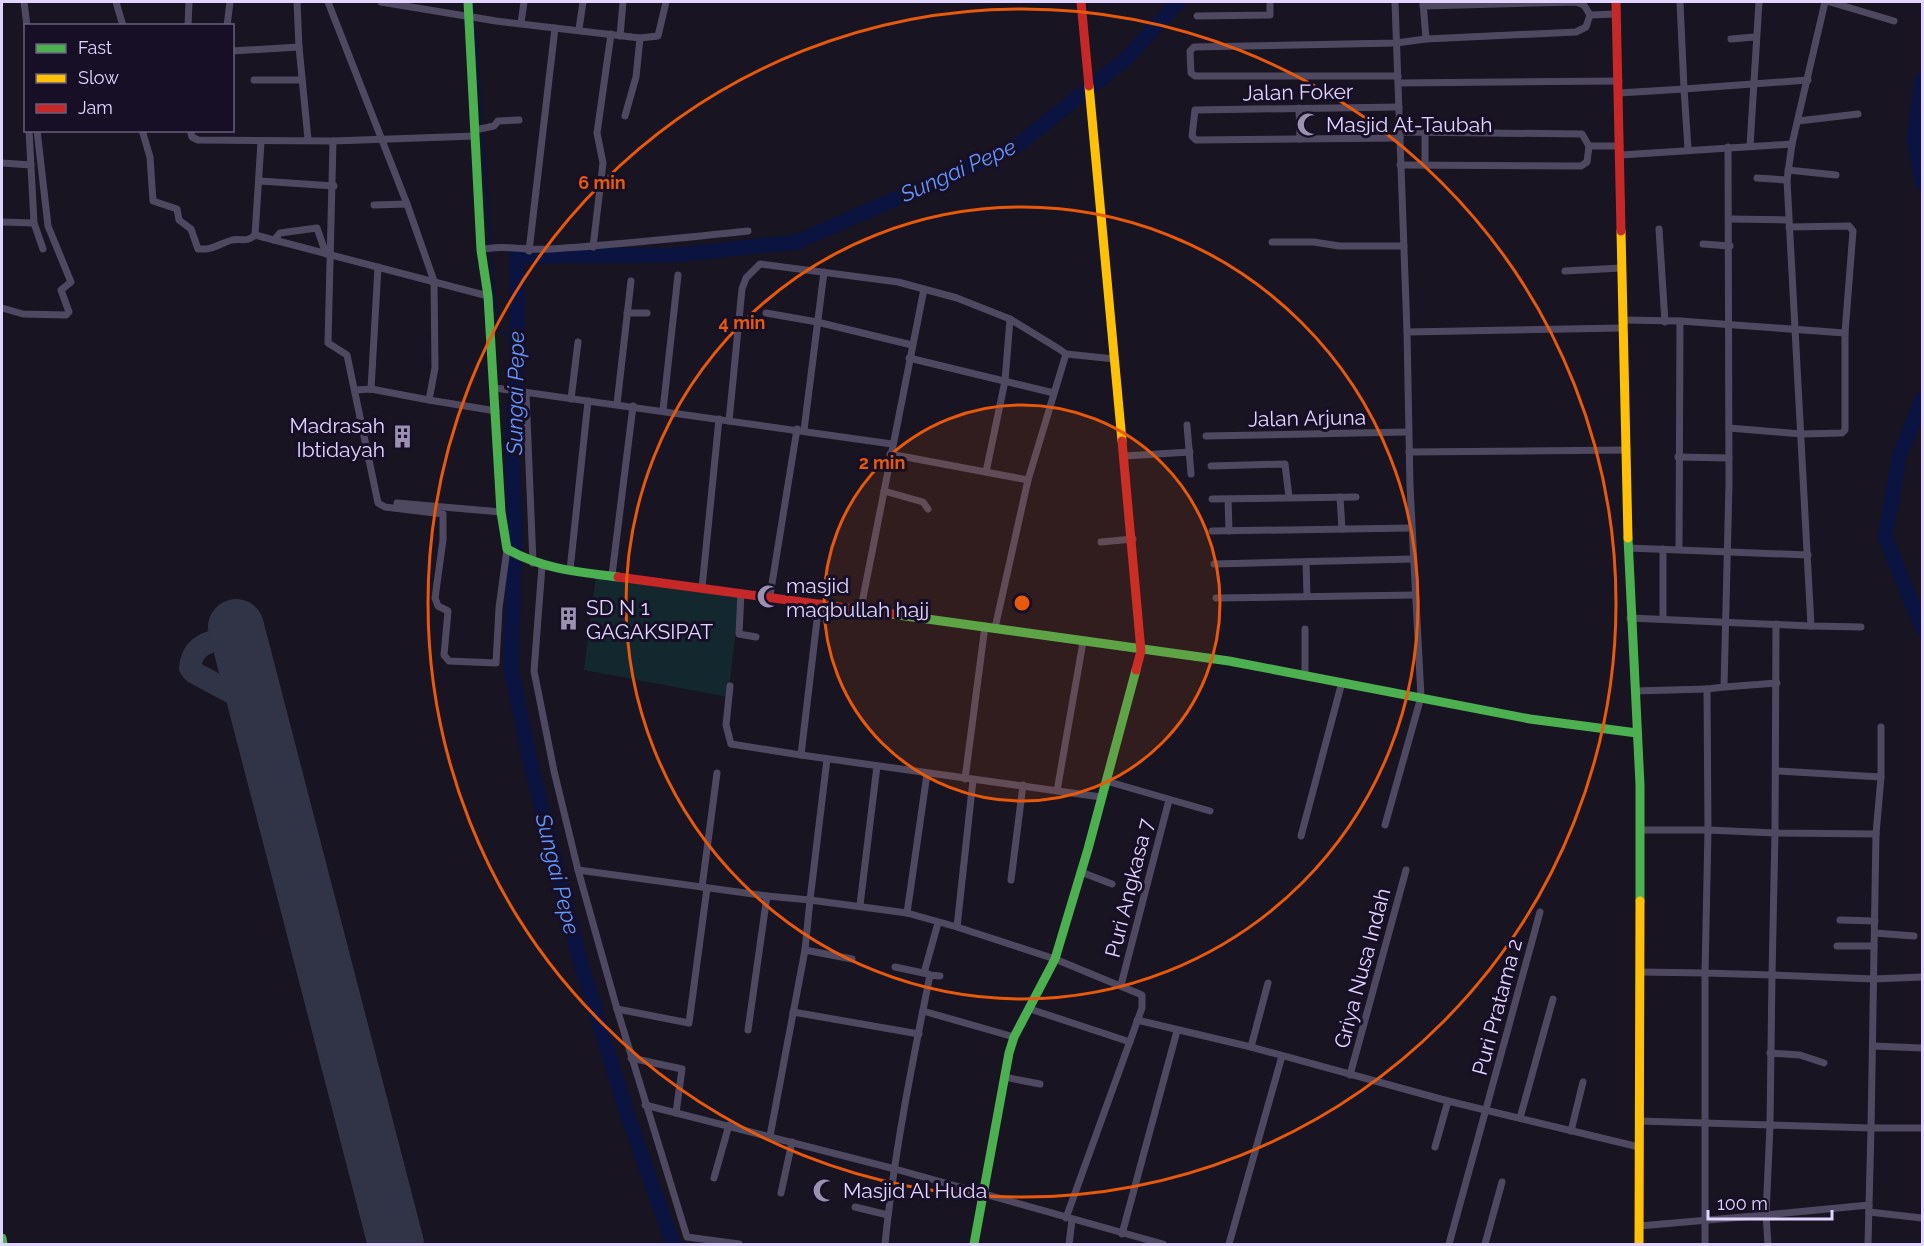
<svg xmlns="http://www.w3.org/2000/svg" width="1924" height="1246" font-family="Raleway,sans-serif">
<style>
.green{fill:#13282e}
.lines{fill:none;stroke-linecap:round;stroke-linejoin:round}
.stream{stroke:#0b1441;stroke-width:2}
.river{stroke:#0b1441;stroke-width:15}
.taxiway{stroke:#303446;stroke-width:22}
.runway{stroke:#303446;stroke-width:56}
.street{stroke:#4e4961;stroke-width:7}
.fast{stroke:#4caf50;stroke-width:9}
.slow{stroke:#ffc107;stroke-width:9}
.jam{stroke:#c62828;stroke-width:9}
.ring{fill:none;stroke:#e8590c;stroke-width:3}
.labels{text-anchor:middle;dominant-baseline:central;stroke-width:6;stroke-linejoin:round;paint-order:stroke}
.street-label{font-size:21px;fill:#e1d4ff;stroke:#170f26}
.poi-label{font-size:21px;fill:#e1d4ff;stroke:#170f26;text-anchor:start}
.water-label{font-size:22px;font-style:italic;fill:#6298fe;stroke:#170f26}
.centre{fill:#e8590c;stroke:#170f26;stroke-width:3}
.ring-label{font-size:18px;text-anchor:middle;font-weight:bold;fill:#e8590c;stroke:#170f26;stroke-width:6;stroke-linejoin:round;paint-order:stroke}
</style>
<rect width="100%" height="100%" fill="#181421"/>
<path class="green" d="M596 575 740 596 728 697 584 670Z"/>
<g class="lines">
<path class="stream" d="M473 2 497 330 517 341"/>
<g class="river">
<path d="M1922 80 1914 139 1922 182"/>
<path d="M1922 399 1899 458 1885 537 1922 628"/>
<path d="M673 1244 628 1117 579 957 529 757 511 668 515 528 512 451 517 365V256L675 255 797 242 1018 145 1127 58 1178 2"/>
</g>
<path class="taxiway" d="M253 693C254 687 257 680 257 674 257 635 193 627 190 668L193 672 245 700 261 725"/>
<path class="runway" d="M236 627 396 1244"/>
<g class="street">
<path d="M24 2 27 26"/>
<path d="M116 2 123 26"/>
<path d="M297 2 299 47 308 139"/>
<path d="M328 2 407 204 434 281 435 368 429 400 496 411"/>
<path d="M381 2 496 21 640 38 658 36 666 2"/>
<path d="M1423 2 1426 39 1576 32 1586 27 1590 15"/>
<path d="M1680 2 1684 89 1808 80"/>
<path d="M1825 2 1792 144 1787 180 1811 626 1861 627"/>
<path d="M1830 2 1894 21"/>
<path d="M1423 6 1576 2 1584 5 1590 15 1616 14"/>
<path d="M1197 16 1270 15V2"/>
<path d="M521 23 524 2"/>
<path d="M188 26 189 2"/>
<path d="M227 26 230 2"/>
<path d="M579 29 583 2"/>
<path d="M620 36 623 2"/>
<path d="M1731 39 1755 37"/>
<path d="M232 51 299 47"/>
<path d="M1398 76H1195L1191 73 1190 51 1194 47 1396 43 1426 39"/>
<path d="M254 80H302"/>
<path d="M1399 83 1619 81"/>
<path d="M1619 93 1684 89 1688 149"/>
<path d="M1399 107 1195 110 1192 136 1196 140 1400 138"/>
<path d="M1299 108 1300 139"/>
<path d="M625 116 636 77 640 38"/>
<path d="M1798 121 1858 114"/>
<path d="M29 130 34 223 43 249"/>
<path d="M142 130 150 157 153 201 177 209 179 220 191 229 198 249C214 250 218 244 232 240 241 238 247 243 255 235L488 296"/>
<path d="M190 130 192 137 198 140 333 141 475 136"/>
<path d="M475 130 494 126 498 121 519 120"/>
<path d="M1399 132 1582 134 1589 146H1620"/>
<path d="M1425 133V165"/>
<path d="M333 141 328 343 347 355 378 503 385 507 443 514V540L435 598 438 606 448 611 444 655 449 661 496 663 499 608 507 549"/>
<path d="M1750 146 1759 2"/>
<path d="M1621 155 1792 144"/>
<path d="M2 163 31 165"/>
<path d="M1400 165 1581 166 1587 162 1589 146"/>
<path d="M1788 170 1836 175"/>
<path d="M1757 178 1787 180"/>
<path d="M260 181 334 186"/>
<path d="M374 205 407 204"/>
<path d="M1730 219 1788 220"/>
<path d="M2 222 34 223"/>
<path d="M1659 229 1665 322"/>
<path d="M255 235 261 142"/>
<path d="M274 240 280 233 317 228 326 254"/>
<path d="M1272 242H1314L1339 246H1404"/>
<path d="M1703 244 1730 246"/>
<path d="M593 247 603 163 597 133 611 34"/>
<path d="M481 250C502 244 528 251 550 249 616 245 682 238 748 231"/>
<path d="M529 251 555 28"/>
<path d="M1565 271 1621 268"/>
<path d="M2 308 23 314 66 315 69 312 61 290 71 282 48 226 37 130"/>
<path d="M627 313H647"/>
<path d="M766 313 817 322 912 345"/>
<path d="M1622 320 1680 321 1845 333"/>
<path d="M1407 332 1623 328"/>
<path d="M1066 354 1115 359"/>
<path d="M909 358 1054 393"/>
<path d="M495 388 892 444"/>
<path d="M371 389 378 267"/>
<path d="M356 390 371 389 429 400"/>
<path d="M526 393 533 563"/>
<path d="M571 399 578 342"/>
<path d="M617 404 631 281"/>
<path d="M663 410 678 275"/>
<path d="M729 421 742 289 746 278 760 264 898 282 957 298 1010 319 1059 349 1066 354 1028 480 995 628"/>
<path d="M1187 425 1191 474"/>
<path d="M1729 428 1801 434 1842 433 1845 430V333L1853 231 1849 226 1789 227"/>
<path d="M804 430 824 272"/>
<path d="M1206 436 1408 432"/>
<path d="M1409 452 1627 450"/>
<path d="M890 454 1028 480"/>
<path d="M1125 456 1190 452"/>
<path d="M1678 457 1729 458"/>
<path d="M1211 466 1285 464 1289 497"/>
<path d="M986 472 1005 381 1010 319"/>
<path d="M884 491 923 502 928 509"/>
<path d="M1340 497 1342 529"/>
<path d="M1212 499 1356 497"/>
<path d="M1228 499 1229 531"/>
<path d="M397 503 501 512"/>
<path d="M1212 531 1411 528"/>
<path d="M1101 542 1133 539"/>
<path d="M1628 548 1808 555"/>
<path d="M1679 549 1680 321"/>
<path d="M1306 562 1307 596"/>
<path d="M1214 564 1413 559"/>
<path d="M542 566 534 671 554 771 578 870 617 1009 687 1237 739 1244"/>
<path d="M570 570 588 401"/>
<path d="M612 575 633 406"/>
<path d="M702 588 719 419"/>
<path d="M741 593 739 634 756 637"/>
<path d="M770 596 797 429"/>
<path d="M1216 598 1415 595"/>
<path d="M819 603 801 755 1101 797"/>
<path d="M861 608 924 289"/>
<path d="M1630 618 1811 626"/>
<path d="M1663 619V549"/>
<path d="M1776 624 1775 833 1876 834 1871 1128H1922"/>
<path d="M1305 629V674"/>
<path d="M730 686 726 725 731 744 801 755"/>
<path d="M1724 687 1777 683"/>
<path d="M1635 691 1707 689"/>
<path d="M1776 771 1881 777"/>
<path d="M965 779 985 626"/>
<path d="M1106 781 1210 811"/>
<path d="M1057 791 1083 642"/>
<path d="M1385 825 1421 697 1410 486 1407 332 1395 2"/>
<path d="M1641 830H1708L1707 689 1724 687 1729 484 1728 147"/>
<path d="M1708 830 1775 833 1772 975 1705 973Z"/>
<path d="M1876 834 1881 777V727"/>
<path d="M1301 836 1342 682"/>
<path d="M578 870 767 896 748 1030"/>
<path d="M1081 872 1112 884"/>
<path d="M1011 880 1023 785"/>
<path d="M702 887 717 773"/>
<path d="M767 896 810 900 827 759"/>
<path d="M860 905 877 766"/>
<path d="M907 913 927 774"/>
<path d="M1840 920 1875 921"/>
<path d="M957 927 973 780"/>
<path d="M1875 933 1914 936"/>
<path d="M1837 946H1874"/>
<path d="M805 950 852 959"/>
<path d="M895 967 928 974"/>
<path d="M1640 972 1705 973V1244"/>
<path d="M924 973 938 923"/>
<path d="M1121 985 1169 800"/>
<path d="M617 1009 689 1023 707 888"/>
<path d="M1030 1009 1130 1042"/>
<path d="M923 1011 1014 1037"/>
<path d="M793 1012 919 1034"/>
<path d="M1137 1020 1251 1047 1448 1101 1639 1147"/>
<path d="M1873 1046 1922 1048"/>
<path d="M1251 1047 1268 983"/>
<path d="M1770 1053 1800 1055 1824 1063"/>
<path d="M631 1058 682 1069 676 1113"/>
<path d="M1350 1075 1406 870"/>
<path d="M1004 1077 1040 1084"/>
<path d="M645 1105 895 1169 1163 1244"/>
<path d="M1520 1118 1553 999"/>
<path d="M1639 1121 1770 1125 1772 975 1874 979 1922 977"/>
<path d="M1571 1131 1583 1082"/>
<path d="M770 1136 805 950 810 900 907 913 957 927 1055 959 1142 995V1008L1066 1218"/>
<path d="M1435 1147 1448 1101"/>
<path d="M714 1178 729 1125"/>
<path d="M781 1193 792 1142"/>
<path d="M855 1207 888 1215"/>
<path d="M1869 1212 1922 1218"/>
<path d="M1639 1226 1766 1215 1770 1125 1871 1128 1869 1205"/>
<path d="M1122 1234 1177 1031"/>
<path d="M885 1244C894 1154 912 1064 930 975L940 976"/>
<path d="M1069 1244 1072 1220"/>
<path d="M1229 1244 1282 1056"/>
<path d="M1449 1244 1540 912"/>
<path d="M1485 1244 1502 1182"/>
<path d="M1768 1244 1766 1215 1869 1205 1868 1244"/>
</g>
<g class="fast">
<path d="M468 2 481 250 488 296 501 512 507 549C542 569 578 572 618 577"/>
<path d="M1628 538 1640 785V901"/>
<path d="M891 614 1229 661 1530 719 1637 733"/>
<path d="M2 1238 3 1244"/>
<path d="M974 1244 1009 1053 1014 1037 1055 959 1088 849 1136 670"/>
</g>
<g class="slow">
<path d="M1089 86 1122 441"/>
<path d="M1621 231 1628 538"/>
<path d="M1639 1244 1640 901"/>
</g>
<g class="jam">
<path d="M1081 2 1089 86"/>
<path d="M1616 2 1621 231"/>
<path d="M1122 441 1141 651 1136 670"/>
<path d="M618 577 891 614"/>
</g>
</g>
<circle cx="1022" cy="603" r="198" fill="#e8590c" fill-opacity=".12"/>
<g class="ring">
<circle cx="1022" cy="603" r="198"/>
<circle cx="1022" cy="603" r="396"/>
<circle cx="1022" cy="603" r="594"/>
</g>
<defs>
<symbol id="mosque-bare" viewBox="-9 -9 18 18"><path d="M3.5-4.9A6 6 0 1 0 3.5 4.9A5 5 0 1 1 3.5-4.9Z" fill="#9b91b1" stroke="#170f26" stroke-width="2.5" paint-order="stroke"/></symbol>
<symbol id="building-bare" viewBox="-9 -9 18 18"><path d="M-4-6H4V6H1V3H-1V6H-4ZM-2.5-4.3h1.7v1.8h-1.7ZM.8-4.3h1.7v1.8H.8ZM-2.5-1h1.7V.8h-1.7ZM.8-1h1.7V.8H.8Z" fill="#9b91b1" stroke="#170f26" stroke-width="2.5" paint-order="stroke"/></symbol>
</defs>
<g fill-rule="evenodd">
<use href="#mosque-bare" x="1292" y="108" width="33" height="33"/>
<use href="#building-bare" x="386" y="420" width="33" height="33"/>
<use href="#mosque-bare" x="752" y="580" width="33" height="33"/>
<use href="#building-bare" x="552" y="602" width="33" height="33"/>
<use href="#mosque-bare" x="808" y="1174" width="33" height="33"/>
</g>
<g class="labels">
<g class="street-label">
<text transform="translate(1298 92) rotate(-1)">Jalan Foker</text>
<text transform="translate(1307 418) rotate(-1)">Jalan Arjuna</text>
<text transform="translate(1129 888) rotate(-76)">Puri Angkasa 7</text>
<text transform="translate(1362 968) rotate(-75)">Griya Nusa Indah</text>
<text transform="translate(1497 1007) rotate(-75)">Puri Pratama 2</text>
</g>
<g class="poi-label">
<text x="1326" y="124">Masjid At-Taubah</text>
<text x="385" y="425" text-anchor="end">Madrasah<tspan x="385" dy="24">Ibtidayah</tspan></text>
<text x="786" y="585">masjid<tspan x="786" dy="24">maqbullah hajj</tspan></text>
<text x="586" y="607">SD N 1<tspan x="586" dy="24">GAGAKSIPAT</tspan></text>
<text x="843" y="1190">Masjid Al Huda</text>
</g>
<g class="water-label">
<text transform="translate(958 170) rotate(-24)">Sungai Pepe</text>
<text transform="translate(515 393) rotate(-89)">Sungai Pepe</text>
<text transform="translate(558 874) rotate(76)">Sungai Pepe</text>
</g>
</g>
<circle cx="1022" cy="603" r="9" class="centre"/>
<g class="ring-label">
<text x="602" y="189">6 min</text>
<text x="742" y="329">4 min</text>
<text x="882" y="469">2 min</text>
</g>
<rect width="1924" height="1246" fill="none" stroke="#e1d4ff" stroke-width="6"/>
<rect x="24" y="24" width="210" height="108" fill="#170f26" stroke="#685e7d" stroke-width="1.5"/>
<rect x="36" y="44" width="30" height="9" fill="#4caf50" stroke="#685e7d" stroke-width="1.5"/>
<text x="78" y="54" font-size="18" fill="#e1d4ff">Fast</text>
<rect x="36" y="74" width="30" height="9" fill="#ffc107" stroke="#685e7d" stroke-width="1.5"/>
<text x="78" y="84" font-size="18" fill="#e1d4ff">Slow</text>
<rect x="36" y="104" width="30" height="9" fill="#c62828" stroke="#685e7d" stroke-width="1.5"/>
<text x="78" y="114" font-size="18" fill="#e1d4ff">Jam</text>
<path d="M1708 1210v9h124v-9" fill="none" stroke="#e1d4ff" stroke-width="3"/>
<text x="1717" y="1210" font-size="18" fill="#e1d4ff" stroke="#170f26" stroke-width="4.5" paint-order="stroke">100 m</text>
</svg>
